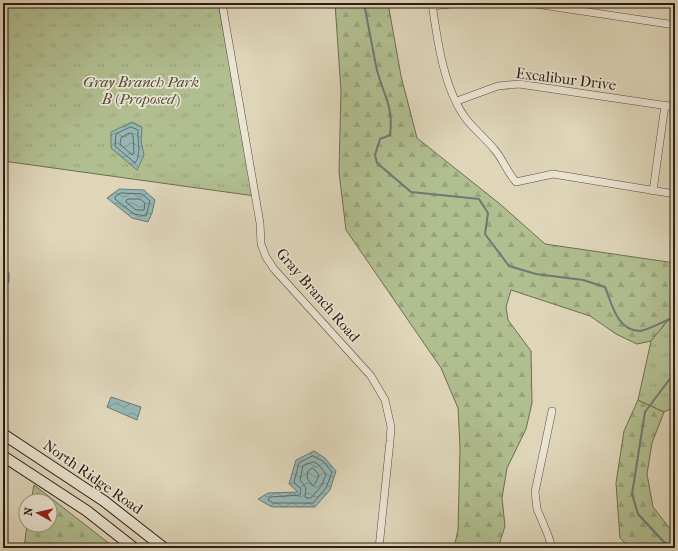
<svg xmlns="http://www.w3.org/2000/svg" width="678" height="551" font-family="'IM FELL French Canon',serif">
<style>
.forest{fill:url(#forest-firs);stroke:#6e6d52}
.park{fill:url(#park-tufts);stroke:#6e6d52}
.water{fill:url(#water-waves);stroke:#6b7a76}
.lines{fill:none;stroke-linecap:round;stroke-linejoin:round}
.shore{stroke:#606a66;stroke-width:1}
.stream{stroke:#6b7a76;stroke-width:2}
.street-casing{stroke:#594a3e;stroke-width:8}
.secondary-casing{stroke:#2c1c15;stroke-width:12}
.street{stroke:#eae4d2;stroke-width:7}
.secondary{stroke:#eae4d2;stroke-width:10}
.labels{text-anchor:middle;dominant-baseline:central;stroke-width:3.5;stroke-linejoin:round;paint-order:stroke}
.street-label{font-size:15px;fill:#2c1c15;stroke:#eae4d2}
.park-label{font-size:15px;font-style:italic;fill:#544d3a;stroke:#eae4d2}
</style>
<defs>
<pattern id="forest-firs" width="22" height="20" patternUnits="userSpaceOnUse"><rect width="22" height="20" fill="#b1be90"/><path d="M5 1l3.5 6h-7zM16 11l3.5 6h-7z" fill="#98a37b"/></pattern>
<pattern id="park-tufts" width="24" height="20" patternUnits="userSpaceOnUse"><rect width="24" height="20" fill="#b1be90"/><path d="M3 7l-1-3M5 7V3M7 7l1-3M15 17l-1-3M17 17v-4M19 17l1-3" fill="none" stroke="#98a37b"/></pattern>
<pattern id="water-waves" width="16" height="10" patternUnits="userSpaceOnUse"><rect width="16" height="10" fill="#95b8b6"/><path d="M0 5q4-4 8 0t8 0" fill="none" stroke="#7a9593"/></pattern>
</defs>
<rect width="100%" height="100%" fill="#dfd6ba"/>
<filter id="stains"><feTurbulence type="fractalNoise" baseFrequency=".005" numOctaves="4"/><feColorMatrix values="0 0 0 0 .2 0 0 0 0 .09 0 0 0 0 .02 0 0 0 .5 -.17"/></filter>
<radialGradient id="worn" r=".72"><stop offset=".6" stop-color="#630" stop-opacity="0"/><stop offset="1" stop-color="#630" stop-opacity=".3"/></radialGradient>
<g class="forest">
<path d="M335 3H388L401 76 417 138 500 204 545 244 675 263V312L651 341 637 344 616 334 590 316 511 290 506 307 508 320 531 351 532 403 526 429 507 468 502 498 505 526 498 548H454L458 530 460 448 458 408 441 368 346 230 339 172 341 91Z"/>
<path d="M638 400 664 412 652 443 647 474 653 507 675 535V548H630L620 538 616 483 624 431Z"/>
<path d="M34 485 115 548H24L27 525H50V501H31Z"/>
</g>
<g class="park">
<path d="M3 3H218L255 196 3 161Z"/>
<path d="M675 312V407L664 412 638 400 651 341Z"/>
</g>
<g class="water">
<path d="M132 122 142 127 141 141 144 155 137 170 111 148V132Z"/>
<path d="M119 189 144 190 155 200 152 213 148 222 132 218 107 198Z"/>
<path d="M3 266 9 273V282L4 288Z"/>
<path d="M111 397 141 407 137 420 107 407Z"/>
<path d="M314 451 325 458 336 471 330 490 315 507H272L258 499 268 493 298 492 289 484 296 460Z"/>
</g>
<g class="lines">
<g class="shore">
<path d="M131 127 138 130C137 141 142 154 135 163L115 146 116 134Z"/>
<path d="M130 133 133 135 134 153 132 155 120 144 121 138Z"/>
<path d="M121 193 142 194 150 201 146 216 134 214 115 199V197Z"/>
<path d="M128 199H140L145 203 144 210H136L126 202Z"/>
<path d="M313 456 323 461 332 472 326 488 313 503H273L268 500 270 497 300 495 301 489 294 482 299 463Z"/>
<path d="M314 462 319 465 326 474 322 485 311 498H306L305 497 306 488 300 480 303 466Z"/>
<path d="M313 468 319 475 316 482 313 486 307 478 308 471Z"/>
</g>
<g class="stream">
<path d="M364 3C368 24 372 46 376 66 382 93 394 105 390 135L380 139 375 155 377 163 411 192 479 199 488 213 485 234 509 266 536 274 583 280 605 287C612 304 617 331 640 331 648 330 666 320 675 317"/>
<path d="M673 548 663 541 638 514 632 494 645 412 675 372"/>
</g>
<defs>
<g id="street">
<path d="M222 3 260 223 261 244 266 257 274 269 371 376 385 400 391 427 390 441 379 548"/>
<path d="M432 3C437 39 444 91 467 120 475 130 486 139 494 149 503 159 507 172 516 182L553 174 675 194"/>
<path d="M529 3 675 25"/>
<path d="M433 6 459 3"/>
<path d="M457 101 498 86 519 84 675 107"/>
<path d="M653 191 665 105"/>
<path d="M552 411 535 492 537 509 548 535 552 548"/>
</g>
<g id="secondary">
<path d="M3 434 104 501 164 548"/>
<path d="M3 456 87 511 134 548"/>
</g>
</defs>
<use href="#street" class="street-casing"/>
<use href="#secondary" class="secondary-casing"/>
<use href="#street" class="street"/>
<use href="#secondary" class="secondary"/>
</g>
<g class="labels">
<g class="street-label">
<text transform="translate(566 79) rotate(7)">Excalibur Drive</text>
<text transform="translate(318 295) rotate(49)">Gray Branch Road</text>
<text transform="translate(93 477) rotate(35)">North Ridge Road</text>
</g>
<g class="park-label">
<text x="141" y="82">Gray Branch Park<tspan x="141" dy="17">B (Proposed)</tspan></text>
</g>
</g>
<rect width="678" height="551" fill="none" stroke="#dfd6ba" stroke-width="16"/>
<rect x="4" y="4" width="670" height="543" fill="none" stroke="#2c1c15" stroke-width="2"/>
<rect x="8" y="8" width="662" height="535" fill="none" stroke="#2c1c15"/>
<g transform="translate(38 513) rotate(278)"><circle r="19" fill="#eae4d2" stroke="#9e9486"/>
<path d="M0-3L7 15L0 10L-7 15Z" fill="#8f2418"/>
<text y="-6" font-size="11" font-weight="bold" text-anchor="middle" fill="#2c1c15">N</text>
</g>
<rect width="100%" height="100%" filter="url(#stains)"/>
<rect width="100%" height="100%" fill="url(#worn)"/>
</svg>
